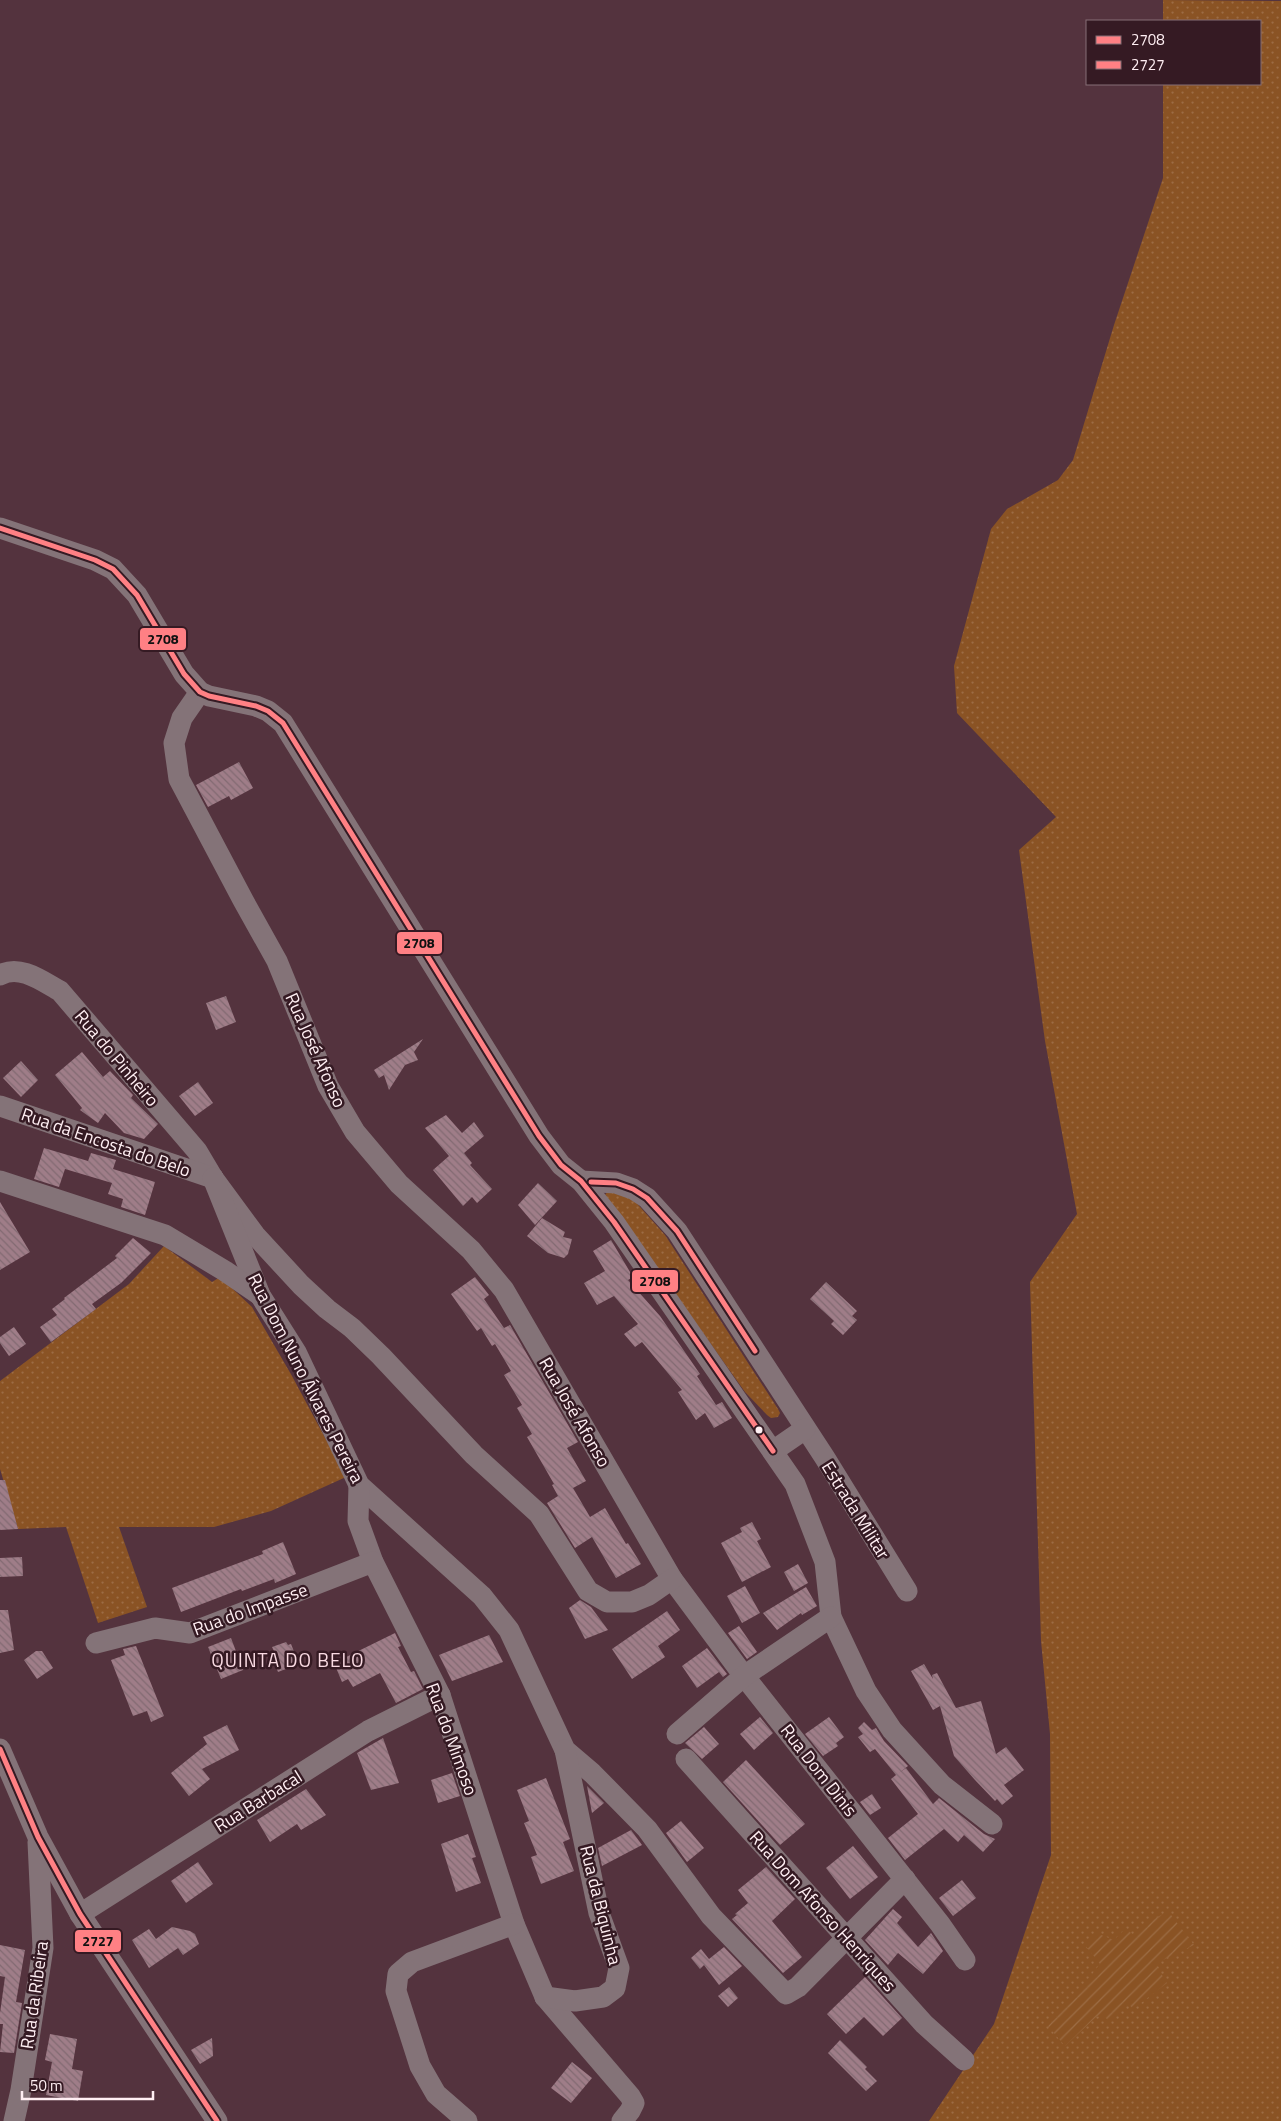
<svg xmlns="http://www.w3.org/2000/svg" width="1281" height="2121" font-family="'Titillium Web',sans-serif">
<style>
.grass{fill:url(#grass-dots)}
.garden{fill:url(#garden-furrows)}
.building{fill:url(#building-back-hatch)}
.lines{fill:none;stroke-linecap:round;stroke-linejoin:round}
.minor{stroke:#847378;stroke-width:21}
.bus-1-casing{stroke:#351a23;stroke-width:9}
.bus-2-casing{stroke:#351a23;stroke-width:9}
.bus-1{stroke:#ff8084;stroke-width:5}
.bus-2{stroke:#ff8084;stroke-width:5}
.bus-dot{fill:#ffeff3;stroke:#351a23;stroke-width:2}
.labels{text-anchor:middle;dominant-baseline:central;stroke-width:5;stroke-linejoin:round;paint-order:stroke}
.street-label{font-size:18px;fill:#ffeff3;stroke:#351a23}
.neighbourhood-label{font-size:19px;letter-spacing:1px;fill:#fadbe3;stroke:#351a23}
.line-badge{stroke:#351a23;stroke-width:2}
.pale-badge-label{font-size:14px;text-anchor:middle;font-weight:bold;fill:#111}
</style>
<defs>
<pattern id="grass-dots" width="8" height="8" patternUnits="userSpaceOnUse" patternTransform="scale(1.25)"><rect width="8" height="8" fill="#8a5324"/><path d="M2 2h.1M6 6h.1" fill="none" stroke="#9c6c44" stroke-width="1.8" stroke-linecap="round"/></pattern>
<pattern id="garden-furrows" width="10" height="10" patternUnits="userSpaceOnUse" patternTransform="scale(1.25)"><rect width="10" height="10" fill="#8a5324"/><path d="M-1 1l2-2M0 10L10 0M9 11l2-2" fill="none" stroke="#9c6c44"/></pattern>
<pattern id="building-back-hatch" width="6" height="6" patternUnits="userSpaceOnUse" patternTransform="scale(1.25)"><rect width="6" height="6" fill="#9f7d88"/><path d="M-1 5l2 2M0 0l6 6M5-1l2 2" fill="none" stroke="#826a72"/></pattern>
</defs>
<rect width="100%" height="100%" fill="#54333e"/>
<g class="grass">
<path d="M1163 0 1281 1V2121H929L994 2024 1051 1855 1050 1734 1041 1641 1030 1282 1077 1214 1045 1041 1019 850 1056 817 957 713 954 666 991 529 1007 509 1058 480 1073 460 1114 325 1163 178V84H1260V21H1163Z"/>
<path d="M608 1191 633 1199 665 1235 778 1409 780 1413 778 1417 771 1418 767 1415 745 1392 605 1195Z"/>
<path d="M164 1246 212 1282 220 1277 252 1307 292 1376 346 1477 271 1511 214 1527H119L147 1607 98 1623 66 1527 18 1529 0 1469V1381L129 1284Z"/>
</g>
<path class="garden" d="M1168 1911 1194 1945 1155 1964 1167 1983 1133 2009 1126 2001 1108 2020 1102 2014 1096 2017 1065 2046 1048 2026 1071 2001 1100 1964 1085 1945 1096 1933 1114 1940 1126 1928 1133 1935 1149 1922Z"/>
<g class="building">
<path d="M239 762 253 788 231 800 229 796 208 807 196 785Z"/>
<path d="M226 996 236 1022 216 1030 206 1003Z"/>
<path d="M423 1039 414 1052 418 1060 405 1065 389 1090 384 1075 379 1078 374 1070Z"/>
<path d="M82 1052 103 1077 110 1071 133 1095 131 1098 158 1124 144 1139 124 1133 105 1113 98 1123 80 1110 82 1108 55 1075Z"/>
<path d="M21 1061 38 1080 21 1097 3 1078Z"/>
<path d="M198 1082 213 1103 195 1116 179 1096Z"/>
<path d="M446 1115 462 1133 474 1122 484 1136 464 1153 472 1163 470 1165 492 1189 477 1203 472 1197 463 1206 433 1170 449 1156 425 1128Z"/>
<path d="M44 1148 88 1161 91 1153 116 1160 113 1169 155 1182 145 1215 121 1207 123 1199 108 1194 112 1183 65 1169 59 1187 34 1179Z"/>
<path d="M538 1183 557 1201 535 1225 518 1205Z"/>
<path d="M0 1202 30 1252 0 1270Z"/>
<path d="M542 1218 565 1232 563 1237 572 1239 568 1254 564 1258 548 1253 527 1236Z"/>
<path d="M133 1238 151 1253 121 1283 92 1304 96 1309 51 1342 40 1327 57 1315 52 1309 65 1299 64 1298 117 1258 115 1256Z"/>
<path d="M611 1240 633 1277 628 1280 660 1316 700 1374 697 1376 716 1405 722 1402 732 1418 714 1428 705 1413 696 1420 678 1392 682 1390 642 1342 635 1347 624 1334 638 1324 614 1296 597 1305 584 1283 605 1271 593 1251Z"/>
<path d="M475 1277 489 1295 484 1299 504 1328 510 1325 578 1442 567 1448 586 1481 573 1488 590 1517 605 1508 626 1544 628 1543 641 1564 616 1578 592 1537 575 1548 547 1503 558 1496 552 1485 554 1484 527 1437 532 1434 517 1408 522 1405 504 1375 511 1371 495 1344 492 1346 481 1328 477 1331 451 1294Z"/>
<path d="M826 1282 857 1311 852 1316 857 1320 843 1335 831 1324 834 1321 810 1299Z"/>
<path d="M14 1327 26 1344 9 1356 0 1343V1337Z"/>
<path d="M0 1480H5L18 1529 0 1530Z"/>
<path d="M752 1522 761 1539 757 1541 771 1567 742 1582 721 1543 742 1532 740 1528Z"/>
<path d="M283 1542 296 1574 275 1583 274 1579 242 1591 241 1589 181 1612 172 1588 263 1554 262 1551Z"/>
<path d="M22 1557 23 1576 0 1577V1558Z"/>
<path d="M798 1564 808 1583 794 1591 784 1572Z"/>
<path d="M745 1586 760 1613 742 1623 727 1596Z"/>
<path d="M806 1587 817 1606 802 1615 801 1613 777 1630 763 1613Z"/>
<path d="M580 1600 591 1607 608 1630 585 1639 569 1608Z"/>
<path d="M0 1610H8L14 1650 0 1653Z"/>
<path d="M667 1611 680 1630 658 1646 665 1657 632 1679 612 1649Z"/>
<path d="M739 1626 757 1652 747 1659 728 1633Z"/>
<path d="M395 1633 401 1646 398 1647 411 1672 414 1671 423 1689 396 1703 380 1673 353 1687 348 1679 342 1682 334 1663Z"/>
<path d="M489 1635 503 1662 452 1681 439 1655Z"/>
<path d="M231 1638 243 1670 221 1679 208 1647Z"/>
<path d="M286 1642 288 1645 291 1644 299 1664 278 1672 270 1652 274 1651 272 1647Z"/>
<path d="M136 1646 164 1716 151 1722 147 1711 133 1716 111 1660 125 1655 123 1649Z"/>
<path d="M707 1648 727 1674 723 1677 719 1672 697 1688 682 1666Z"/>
<path d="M36 1651H42L53 1668 37 1679 24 1660Z"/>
<path d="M924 1664 933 1679 932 1675 937 1673 956 1708 981 1701 996 1754 1006 1747 1024 1770 1004 1785 1013 1796 1002 1805 997 1799 995 1801 975 1780 954 1756 940 1706 933 1710 911 1671Z"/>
<path d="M760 1717 773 1733 754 1750 740 1734Z"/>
<path d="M829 1717 844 1737 836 1743 838 1746 823 1756 805 1734Z"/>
<path d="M864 1722 872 1730 876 1728 884 1741 908 1766 899 1773 906 1768 933 1804 939 1798 984 1834 995 1839 983 1852 964 1835 958 1842 944 1829 905 1860 888 1838 918 1814 891 1779 896 1775 875 1749 870 1752 858 1737 863 1734 858 1728Z"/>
<path d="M227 1725 239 1750 202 1769 210 1779 189 1796 171 1773 207 1744 203 1737Z"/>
<path d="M704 1727 719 1744 702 1759 685 1743Z"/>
<path d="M383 1738 399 1783 371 1790 357 1753Z"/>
<path d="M746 1760 805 1824 780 1845 723 1782Z"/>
<path d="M452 1773 460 1796 438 1803 431 1780Z"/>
<path d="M546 1778 570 1839 563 1842 574 1871 541 1884 531 1857 537 1855 524 1823 529 1821 517 1790Z"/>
<path d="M587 1786 604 1803 592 1813Z"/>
<path d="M306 1789 326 1815 301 1830 297 1824 270 1842 257 1820Z"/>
<path d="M872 1794 881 1808 870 1815 860 1802Z"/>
<path d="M681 1821 704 1848 687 1862 666 1833Z"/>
<path d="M631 1830 642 1845 602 1866 598 1848Z"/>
<path d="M468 1834 476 1857 472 1858 481 1883 456 1892 441 1844Z"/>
<path d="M853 1846 878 1877 850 1899 826 1868Z"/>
<path d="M198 1862 213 1884 186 1903 171 1881Z"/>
<path d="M766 1867 795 1899 772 1921 802 1957 783 1973 732 1919 737 1915 735 1914 748 1903 738 1890Z"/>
<path d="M962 1880 976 1898 953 1916 939 1898Z"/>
<path d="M893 1909 902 1917 897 1923 918 1947 931 1933 943 1951 923 1974 898 1953 888 1965 865 1940Z"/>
<path d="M172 1927 190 1931 195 1934 199 1944 183 1955 178 1948 149 1968 132 1940 149 1929 156 1939Z"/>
<path d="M0 1945 25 1950 16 2002 22 2003 14 2053 0 2052 3 2024H0V2013L5 1977 0 1976Z"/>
<path d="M724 1947 742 1966 719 1985 704 1965 700 1969 691 1958 701 1949 709 1959Z"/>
<path d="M865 1977 902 2018 883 2036 864 2017 846 2034 827 2014Z"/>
<path d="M729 1987 738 1998 728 2007 718 1996Z"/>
<path d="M50 2034 77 2039 72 2069 83 2071 78 2101 46 2095 52 2062 45 2060Z"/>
<path d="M212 2038 213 2056 200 2064 191 2050Z"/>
<path d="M840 2040 867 2067 865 2069 877 2081 866 2091 828 2053Z"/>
<path d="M572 2062 592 2078 571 2103 551 2088Z"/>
</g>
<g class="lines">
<g class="minor">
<path d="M0 528 95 560 113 569 137 595 184 674 200 692 209 696 256 706 268 711 283 723 539 1136 561 1165 581 1181 614 1222 795 1484 825 1562 831 1617 866 1691 892 1730 942 1785 992 1824"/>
<path d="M200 692 182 718 174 743 179 779 243 900 277 961 328 1086 355 1132 399 1184 471 1250 504 1290 672 1579 744 1676 940 1924 965 1960"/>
<path d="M0 975C20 964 42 981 60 991L197 1151 213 1178 255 1235 301 1285 327 1309 352 1328 381 1356 474 1455 539 1514 588 1591 607 1602H632L649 1595 672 1579"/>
<path d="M0 1106 213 1178"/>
<path d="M213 1178 260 1295 296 1352 359 1485 482 1596 509 1630 565 1750 592 1773 647 1829 711 1916 786 1994 798 1987 905 1879"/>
<path d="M0 1181 165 1235 225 1271 260 1295"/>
<path d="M581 1181 616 1183 633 1189 647 1198 677 1231 825 1458 907 1591"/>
<path d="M773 1451 805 1429"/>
<path d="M359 1485 358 1521 373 1562 440 1695 514 1924 545 1997 630 2096 634 2103 630 2111 622 2121"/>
<path d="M96 1643 155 1628 190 1633 373 1562"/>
<path d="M677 1734 744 1676 831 1617"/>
<path d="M0 1749 38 1837 80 1914 217 2121"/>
<path d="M686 1759 924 2024 964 2060"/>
<path d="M80 1914 368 1731 440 1695"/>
<path d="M545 1997 575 2001 603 1997 615 1988 619 1968 599 1913 565 1750"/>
<path d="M14 2121 21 2090 43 1948 38 1842"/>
<path d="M467 2121 436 2094 420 2066 396 1991 398 1974 412 1962 514 1924"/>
</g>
<defs>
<g id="bus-1">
<path d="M0 528 95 560 113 569 137 595 184 674 200 692 209 696 256 706 268 711 283 723 539 1136 561 1165 581 1181 614 1222 773 1451"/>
<path d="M591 1182 616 1183 633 1189 647 1198 677 1231 755 1351"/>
</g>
<path id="bus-2" d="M0 1749 38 1837 80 1914 217 2121"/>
</defs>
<use href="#bus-1" class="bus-1-casing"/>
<use href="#bus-2" class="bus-2-casing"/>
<use href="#bus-1" class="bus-1"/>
<use href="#bus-2" class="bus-2"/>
</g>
<circle class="bus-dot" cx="759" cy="1430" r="4.5"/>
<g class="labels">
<g class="street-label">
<text transform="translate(316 1050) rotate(66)">Rua José Afonso</text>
<text transform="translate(117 1058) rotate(50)">Rua do Pinheiro</text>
<text transform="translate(106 1142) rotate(19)">Rua da Encosta do Belo</text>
<text transform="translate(306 1378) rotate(63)">Rua Dom Nuno Álvares Pereira</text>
<text transform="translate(575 1412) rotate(60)">Rua José Afonso</text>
<text transform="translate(856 1510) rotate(58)">Estrada Militar</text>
<text transform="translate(250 1609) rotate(-20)">Rua do Impasse</text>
<text transform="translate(452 1739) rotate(70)">Rua do Mimoso</text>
<text transform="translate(819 1770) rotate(52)">Rua Dom Dinis</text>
<text transform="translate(258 1801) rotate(-32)">Rua Barbacal</text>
<text transform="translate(601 1905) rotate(76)">Rua da Biquinha</text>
<text transform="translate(823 1911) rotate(48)">Rua Dom Afonso Henriques</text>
<text transform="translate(34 1995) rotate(-82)">Rua da Ribeira</text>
</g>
<g class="neighbourhood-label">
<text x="288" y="1659">QUINTA DO BELO</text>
</g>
</g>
<g class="line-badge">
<rect x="139" y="627" width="48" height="24" rx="5" fill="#ff8084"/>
<rect x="396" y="931" width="47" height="24" rx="5" fill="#ff8084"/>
<rect x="631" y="1269" width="48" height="24" rx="5" fill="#ff8084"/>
<rect x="74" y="1929" width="48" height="24" rx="5" fill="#ff8084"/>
</g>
<g class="pale-badge-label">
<text x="163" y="644">2708</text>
<text x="419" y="948">2708</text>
<text x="655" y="1286">2708</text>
<text x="98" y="1946">2727</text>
</g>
<rect x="1086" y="20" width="175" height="65" fill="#351a23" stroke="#866f76"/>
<rect x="1096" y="36" width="25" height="8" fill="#ff8084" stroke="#866f76"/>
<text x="1131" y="45" font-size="15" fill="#ffeff3">2708</text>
<rect x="1096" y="61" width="25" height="8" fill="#ff8084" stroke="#866f76"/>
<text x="1131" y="70" font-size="15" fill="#ffeff3">2727</text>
<path d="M22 2091v8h131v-8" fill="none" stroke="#ffeff3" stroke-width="2.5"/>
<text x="30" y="2091" font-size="15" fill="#ffeff3" stroke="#351a23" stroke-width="4" paint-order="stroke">50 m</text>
</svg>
